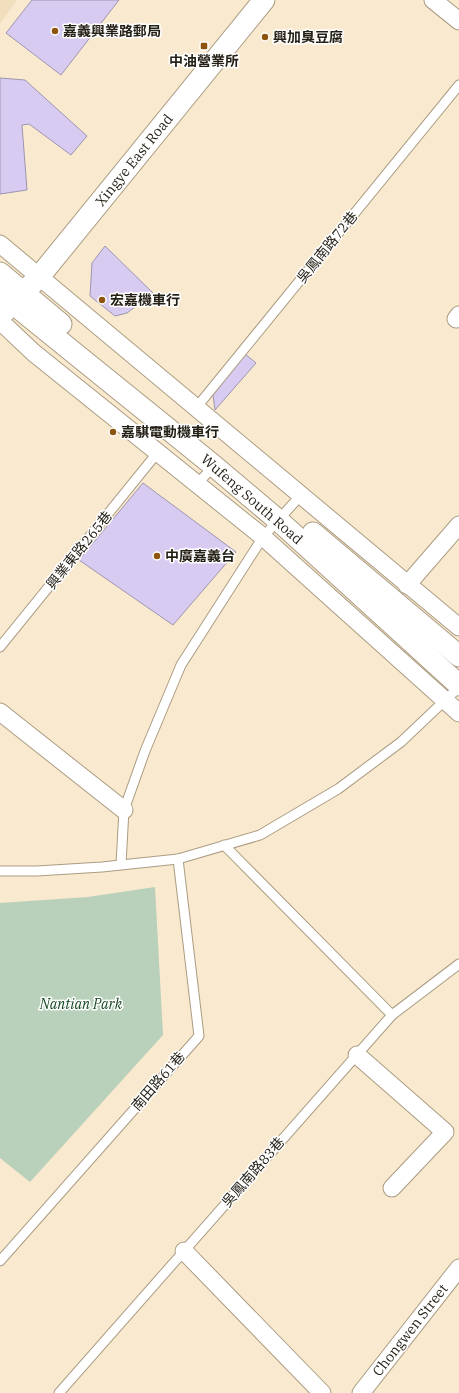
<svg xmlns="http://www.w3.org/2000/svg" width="459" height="1393" font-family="'IBM Plex Serif','Noto Sans TC',serif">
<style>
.built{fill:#f1debd}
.green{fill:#b9d0bb}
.building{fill:#d8cbf1;stroke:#9e95b0}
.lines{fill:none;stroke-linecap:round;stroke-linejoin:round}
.service-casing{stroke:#ab9c83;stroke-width:11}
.minor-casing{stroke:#ab9c83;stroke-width:19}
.tertiary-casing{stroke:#ab9c83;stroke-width:23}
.service{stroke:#fff;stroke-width:9}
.minor{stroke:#fff;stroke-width:17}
.tertiary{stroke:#fff;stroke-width:21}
.poi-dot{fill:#8d540e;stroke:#fff;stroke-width:1.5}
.labels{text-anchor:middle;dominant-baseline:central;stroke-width:3;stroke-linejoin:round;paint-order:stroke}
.poi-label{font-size:14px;font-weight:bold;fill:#241f15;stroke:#fff;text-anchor:start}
.street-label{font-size:14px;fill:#241f15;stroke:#fff}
.park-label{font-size:14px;font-style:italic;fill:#144620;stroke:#fff}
</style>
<rect width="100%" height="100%" fill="#f9e9ce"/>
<path class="built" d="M0 0H17L0 24Z"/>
<path class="green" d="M155 887 163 1035 30 1182 0 1158V903L88 897Z"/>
<g class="building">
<path d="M32 0H119L61 75 6 33Z"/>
<path d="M0 78 25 80 87 136 71 155 29 124 22 125 27 190 0 194Z"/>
<path d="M105 246 153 293 127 313 115 316 90 296 92 263Z"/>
<path d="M245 354 256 363 215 410 213 395Z"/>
<path d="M143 483 236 552 173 625 79 560Z"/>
</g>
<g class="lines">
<defs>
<g id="service">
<path d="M196 408 459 85"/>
<path d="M198 483 214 466"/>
<path d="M0 647 158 452"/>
<path d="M224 845 392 1015"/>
<path d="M121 864 124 810 145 751 181 665 263 537 301 495"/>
<path d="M0 871H37L102 867 178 859 260 835 338 789 401 742 459 687"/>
<path d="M0 1261 199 1036 178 859"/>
<path d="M59 1393 392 1015 459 964"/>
</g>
<g id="minor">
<path d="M433 0 459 21"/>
<path d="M0 244 459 627"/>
<path d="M456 319 459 315"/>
<path d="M0 321 34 353 263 537 459 713"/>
<path d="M407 585 459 525"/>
<path d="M0 712 124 810"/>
<path d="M357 1055 445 1132 392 1188"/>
<path d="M184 1251 322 1393"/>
<path d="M361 1393 459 1268"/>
</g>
<g id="tertiary">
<path d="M0 273 61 324"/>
<path d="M0 293 214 466 279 521 459 685"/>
<path d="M0 316 39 277 264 0"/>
<path d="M313 533 459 656"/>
</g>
</defs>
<use href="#service" class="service-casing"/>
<use href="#minor" class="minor-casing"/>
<use href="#tertiary" class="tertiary-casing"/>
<use href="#service" class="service"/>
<use href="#minor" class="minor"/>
<use href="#tertiary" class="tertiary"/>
</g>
<g class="poi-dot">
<circle cx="55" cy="31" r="4"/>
<circle cx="265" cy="37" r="4"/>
<rect x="200" y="42" width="8" height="8" rx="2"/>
<circle cx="102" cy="300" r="4"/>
<circle cx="113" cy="432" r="4"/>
<circle cx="157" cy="556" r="4"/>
</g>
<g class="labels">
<g class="poi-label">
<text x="63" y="31">嘉義興業路郵局</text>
<text x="273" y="37">興加臭豆腐</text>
<text x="204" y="61" text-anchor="middle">中油營業所</text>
<text x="110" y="300">宏嘉機車行</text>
<text x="121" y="432">嘉騏電動機車行</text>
<text x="165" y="556">中廣嘉義台</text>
</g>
<g class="street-label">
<text transform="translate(134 160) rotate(-51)">Xingye East Road</text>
<text transform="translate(327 247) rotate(-51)">吳鳳南路72巷</text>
<text transform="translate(252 499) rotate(41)">Wufeng South Road</text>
<text transform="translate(79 550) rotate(-51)">興業東路265巷</text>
<text transform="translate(158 1081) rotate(-49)">南田路61巷</text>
<text transform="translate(253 1172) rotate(-49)">吳鳳南路83巷</text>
<text transform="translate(410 1330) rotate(-52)">Chongwen Street</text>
</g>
<g class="park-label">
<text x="81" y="1004">Nantian Park</text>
</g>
</g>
</svg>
